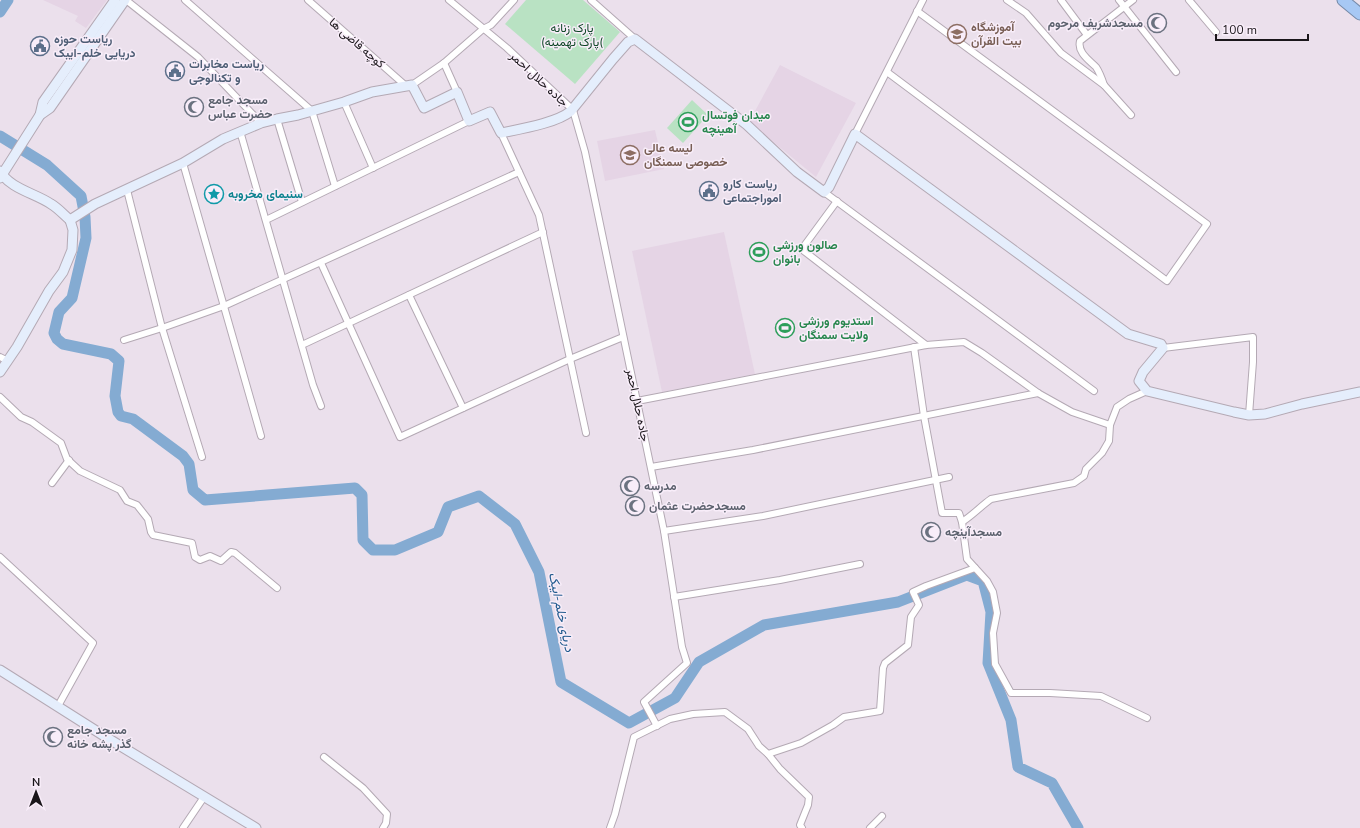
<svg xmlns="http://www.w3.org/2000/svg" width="1360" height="828" font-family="'Nunito Sans',Vazirmatn,sans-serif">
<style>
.built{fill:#e5d4e5}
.green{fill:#b9e2c3}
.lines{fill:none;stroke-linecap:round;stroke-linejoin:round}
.river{stroke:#84abd2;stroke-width:11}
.street-casing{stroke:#b4a9b4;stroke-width:8}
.secondary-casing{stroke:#b4a9b4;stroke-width:11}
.highway-casing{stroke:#768aa8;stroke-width:13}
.street{stroke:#fff;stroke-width:6}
.secondary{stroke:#e5eefc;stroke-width:9}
.highway{stroke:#a7c8f4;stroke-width:11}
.labels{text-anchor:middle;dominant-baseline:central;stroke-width:3;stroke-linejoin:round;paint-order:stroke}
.worship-label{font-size:12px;font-weight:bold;fill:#5b616d;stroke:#f8edf9;text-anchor:start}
.education-label{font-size:12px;font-weight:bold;fill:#785e54;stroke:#f8edf9;text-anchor:start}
.park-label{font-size:12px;fill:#0b4423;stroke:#f8edf9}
.service-label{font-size:12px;font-weight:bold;fill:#4e5e75;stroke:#f8edf9;text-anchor:start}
.street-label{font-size:12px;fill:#1a161a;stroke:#f8edf9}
.leisure-label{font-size:12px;font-weight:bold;fill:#27864d;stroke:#f8edf9;text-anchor:start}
.culture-label{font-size:12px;font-weight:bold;fill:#0d838f;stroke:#f8edf9;text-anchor:start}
.water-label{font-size:13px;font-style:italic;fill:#225b8e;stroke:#f8edf9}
</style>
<rect width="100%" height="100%" fill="#ebe0ec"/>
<g class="built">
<path d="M43 0H107L86 28 75 21 78 16Z"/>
<path d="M780 65 856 103 816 177 749 122Z"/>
<path d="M655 130 664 169 605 181 597 141Z"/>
<path d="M724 232 755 374 662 392 632 251Z"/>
</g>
<g class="green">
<path d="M526 0H583L620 32 575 84 505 24Z"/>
<path d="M692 100 708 115 683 143 667 128Z"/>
</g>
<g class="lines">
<g class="river">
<path d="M0 12 8 0"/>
<path d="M0 136 47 165 81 196 85 217 86 238 72 298 59 312 54 333 57 339 63 344 111 354 119 361 115 396 118 412 121 416 133 419 183 456 189 464 193 490 205 500 355 488 362 495 363 540 373 550H395L438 532 448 507 479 496 515 524 539 572 561 682 629 723 675 698 699 662 764 625 898 602 967 575 983 581 991 612 988 663 1011 720 1018 767 1052 783 1078 828"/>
</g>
<defs>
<g id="street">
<path d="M126 0 198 57 261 123"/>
<path d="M185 0 312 111 335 186"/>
<path d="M308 0 406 86"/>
<path d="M449 0 507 48 573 110 585 152 664 531 682 647 687 663 644 702 657 726"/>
<path d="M591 0 635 39"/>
<path d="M1007 0 1026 13 1061 53 1104 85 1131 115"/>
<path d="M1061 0 1087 35"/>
<path d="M1119 0 1176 72"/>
<path d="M1189 0 1216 32"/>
<path d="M444 63 457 92"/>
<path d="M887 72 1167 281 1207 224 917 11"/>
<path d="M412 85 444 63 483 29 491 25 514 0"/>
<path d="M1104 85C1102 79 1100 73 1096 67 1089 60 1077 52 1080 41L1133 0"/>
<path d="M344 102 373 168"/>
<path d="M277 119 302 202"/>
<path d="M240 131 313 385 321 406"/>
<path d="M501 133 539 215 586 433"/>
<path d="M855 134 923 0"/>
<path d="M183 163 261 436"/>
<path d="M127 190 162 328 202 457"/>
<path d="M824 192 1094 391"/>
<path d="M837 201 804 246V251L926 345"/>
<path d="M266 220 469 121"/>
<path d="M321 263 400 437 570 359 623 337"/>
<path d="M409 295 463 408"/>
<path d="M124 340 162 328 224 306 519 172"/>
<path d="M302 345 543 232"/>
<path d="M914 347 924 416 942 513H959L962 522 967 559 987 581 993 592 997 613 993 633 995 664 1011 693H1050L1101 696 1147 718"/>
<path d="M1163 348 1253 337V362L1249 415"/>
<path d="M0 357 8 361"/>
<path d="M0 397 21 417 32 422 61 443 67 459 80 471 120 490 127 501 137 505 148 519 151 532 153 535 192 543 195 557 200 560 210 556 221 561 231 552 235 553 277 588"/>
<path d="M637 401 926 345 964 342 982 353 1038 393 1072 412 1110 425"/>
<path d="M651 467 753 450 1038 393"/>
<path d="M52 483 69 460"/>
<path d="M962 522C973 515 981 506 991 499L1074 483 1084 476 1086 469 1102 453 1109 441 1110 425 1117 407 1129 399 1147 391"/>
<path d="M664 531 763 516 949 477"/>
<path d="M0 557 93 643 58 706"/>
<path d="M674 597 780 580 860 564"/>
<path d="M768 754 801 743 833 725 844 717 880 711 883 668 885 663 908 645 911 617 919 605 913 592 926 586 975 568"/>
<path d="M324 757 363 788 387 814 386 823 383 828"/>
<path d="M183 828 204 797"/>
<path d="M610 828 615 814 634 737 670 719 693 714 725 712 748 729 759 746 768 754 780 769 809 797 808 805 800 825 802 828"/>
<path d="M870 828 882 816"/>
</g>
<g id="secondary">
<path d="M40 115 43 102 115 0"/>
<path d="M0 171C10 189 35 193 51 204 58 208 64 215 70 220"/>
<path d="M0 178 40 115 50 108 125 0"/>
<path d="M70 220 95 204 183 163 223 139 261 123 277 119 298 115 344 102 372 92 412 85 424 108 457 92 469 121 490 112 501 133C520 129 557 123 571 111L613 59 628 42 635 39 747 125 797 172 824 192 829 187 855 134 1128 334 1161 344 1163 348 1143 372 1139 381 1147 391 1234 412 1249 415 1265 414 1302 404 1360 392"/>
<path d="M0 372 17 347 49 291 63 272 72 250 73 230 70 220"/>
<path d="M0 670 109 739 256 828"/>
</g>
<path id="highway" d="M1343 0 1360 14"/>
</defs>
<use href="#street" class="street-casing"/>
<use href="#secondary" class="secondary-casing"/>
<use href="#highway" class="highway-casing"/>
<use href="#street" class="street"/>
<use href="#secondary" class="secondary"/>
<use href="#highway" class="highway"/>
</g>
<defs>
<symbol id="mosque-ring" viewBox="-11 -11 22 22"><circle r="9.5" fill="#f8edf9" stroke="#6b7280" stroke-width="1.5"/><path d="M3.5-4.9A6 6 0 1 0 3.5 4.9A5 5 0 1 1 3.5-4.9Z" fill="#6b7280"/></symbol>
<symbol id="school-ring" viewBox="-11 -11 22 22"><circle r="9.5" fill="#f8edf9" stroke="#8d6e63" stroke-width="1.5"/><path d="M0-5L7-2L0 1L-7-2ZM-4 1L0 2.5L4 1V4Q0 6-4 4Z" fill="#8d6e63"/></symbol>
<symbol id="civic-ring" viewBox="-11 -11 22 22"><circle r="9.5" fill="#f8edf9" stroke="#5c6f8a" stroke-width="1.5"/><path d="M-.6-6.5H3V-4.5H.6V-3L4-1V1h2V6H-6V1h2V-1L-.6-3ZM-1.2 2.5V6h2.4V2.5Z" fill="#5c6f8a"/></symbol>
<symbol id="stadium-ring" viewBox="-11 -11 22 22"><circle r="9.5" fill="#f8edf9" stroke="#2e9e5b" stroke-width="1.5"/><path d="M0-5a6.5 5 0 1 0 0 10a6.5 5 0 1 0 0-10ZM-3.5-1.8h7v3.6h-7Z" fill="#2e9e5b"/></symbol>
<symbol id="sight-ring" viewBox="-11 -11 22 22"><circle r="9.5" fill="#f8edf9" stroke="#0f9aa8" stroke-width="1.5"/><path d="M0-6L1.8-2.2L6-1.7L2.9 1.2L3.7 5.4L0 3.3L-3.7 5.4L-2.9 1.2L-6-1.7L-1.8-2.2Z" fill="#0f9aa8"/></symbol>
</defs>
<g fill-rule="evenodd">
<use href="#mosque-ring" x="1146" y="12" width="22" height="22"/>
<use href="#school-ring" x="946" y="23" width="22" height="22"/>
<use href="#civic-ring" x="29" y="35" width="22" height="22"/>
<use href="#civic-ring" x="164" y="60" width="22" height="22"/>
<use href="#mosque-ring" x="183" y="96" width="22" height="22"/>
<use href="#stadium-ring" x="677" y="111" width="22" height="22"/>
<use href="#school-ring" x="619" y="144" width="22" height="22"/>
<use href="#civic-ring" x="698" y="180" width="22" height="22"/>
<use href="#sight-ring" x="203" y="183" width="22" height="22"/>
<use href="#stadium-ring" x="748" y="241" width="22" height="22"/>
<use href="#stadium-ring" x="774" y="317" width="22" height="22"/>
<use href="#mosque-ring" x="619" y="475" width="22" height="22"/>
<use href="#mosque-ring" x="624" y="495" width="22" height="22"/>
<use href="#mosque-ring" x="920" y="521" width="22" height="22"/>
<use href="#mosque-ring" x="42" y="726" width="22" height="22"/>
</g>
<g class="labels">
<g class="worship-label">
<text x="1143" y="23" text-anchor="end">مسجدشریف مرحوم</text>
<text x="208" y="100">مسجد جامع<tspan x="208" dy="14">حضرت عباس</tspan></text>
<text x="644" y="486">مدرسه</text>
<text x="649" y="506">مسجدحضرت عثمان</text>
<text x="945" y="532">مسجدآینچه</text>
<text x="67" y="730">مسجد جامع<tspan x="67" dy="14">گذر پشه خانه</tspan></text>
</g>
<g class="education-label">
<text x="971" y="27">آموزشگاه<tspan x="971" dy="14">بیت القرآن</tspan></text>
<text x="644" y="148">لیسه عالی<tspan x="644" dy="14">خصوصی سمنگان</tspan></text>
</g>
<g class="park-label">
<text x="572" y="28">پارک زنانه<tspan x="572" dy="14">(پارک تهمینه(</tspan></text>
</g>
<g class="service-label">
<text x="54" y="39">ریاست حوزه<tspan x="54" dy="14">دریایی خلم-ایبک</tspan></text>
<text x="189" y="64">ریاست مخابرات<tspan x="189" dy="14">و تکنالوجی</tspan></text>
<text x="723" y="184">ریاست کارو<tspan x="723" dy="14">اموراجتماعی</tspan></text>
</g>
<g class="street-label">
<text transform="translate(357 43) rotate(41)">کوچه قاضی ها</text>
<text transform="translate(539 79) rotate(43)">جاده حلال احمر</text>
<text transform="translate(638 405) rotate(78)">جاده حلال احمر</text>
</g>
<g class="leisure-label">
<text x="702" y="115">میدان فوتسال<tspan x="702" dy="14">آهینچه</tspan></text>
<text x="773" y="245">صالون ورزشی<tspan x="773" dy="14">بانوان</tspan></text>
<text x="799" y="321">استدیوم ورزشی<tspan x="799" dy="14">ولایت سمنگان</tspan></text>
</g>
<g class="culture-label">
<text x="228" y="194">سنیمای مخروبه</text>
</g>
<g class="water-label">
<text transform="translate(561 612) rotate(78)">دریای خلم-ایبک</text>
</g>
</g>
<g transform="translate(36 792)" stroke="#f8edf9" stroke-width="3" paint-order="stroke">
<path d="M0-3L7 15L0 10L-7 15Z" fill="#1a161a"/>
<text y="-6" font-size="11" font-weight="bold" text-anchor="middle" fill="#1a161a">N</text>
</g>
<path d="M1216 34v6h92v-6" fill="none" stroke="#1a161a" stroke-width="2"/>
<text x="1222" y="34" font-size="12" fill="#1a161a" stroke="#f8edf9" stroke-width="3" paint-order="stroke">100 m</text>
</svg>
